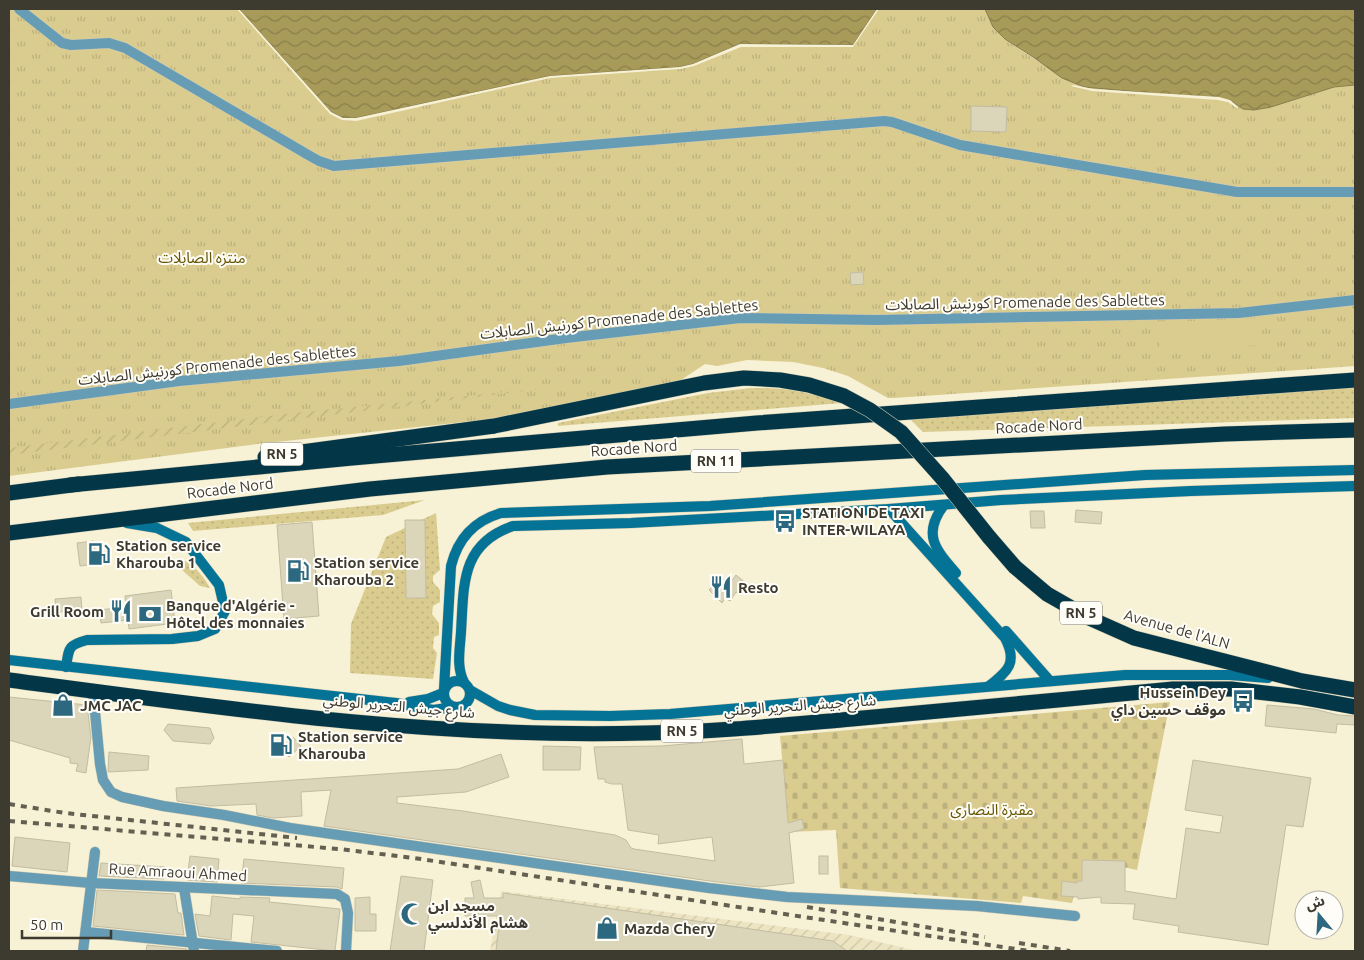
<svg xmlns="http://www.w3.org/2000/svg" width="1364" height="960" font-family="Ubuntu,'Noto Sans Arabic',sans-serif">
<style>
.industrial{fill:url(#industrial-furrows)}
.grass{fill:url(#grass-dots)}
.cemetery{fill:url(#cemetery-stones)}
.park{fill:url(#park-tufts)}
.garden{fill:url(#garden-furrows)}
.pitch{fill:#dacc8f}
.water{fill:url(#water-waves);stroke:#887d4c}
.pier{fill:#f7f1d5}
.building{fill:#dbd5ba;stroke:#c2bca2}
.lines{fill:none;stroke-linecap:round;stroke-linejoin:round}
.street-casing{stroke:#d2ccb4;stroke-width:11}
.secondary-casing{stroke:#d2ccb4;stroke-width:11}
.highway-casing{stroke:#d2ccb4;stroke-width:16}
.street{stroke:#679db4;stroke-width:10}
.secondary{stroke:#047395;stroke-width:10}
.highway{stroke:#033748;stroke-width:15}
.rail{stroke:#636051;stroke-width:4;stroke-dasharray:6 6;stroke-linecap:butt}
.highway-bridge-casing{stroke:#d2ccb4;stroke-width:16;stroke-linecap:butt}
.highway-bridge{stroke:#033748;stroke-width:15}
.labels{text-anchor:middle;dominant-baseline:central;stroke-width:4;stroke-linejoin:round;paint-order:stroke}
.shield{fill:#fffdf8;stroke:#77746b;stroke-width:1}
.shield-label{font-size:14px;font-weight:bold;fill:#3d3a2f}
.park-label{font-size:15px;fill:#665602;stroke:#fffdf8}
.street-label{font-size:15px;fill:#3d3a2f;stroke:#fffdf8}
.poi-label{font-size:15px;font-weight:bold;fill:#3d3a2f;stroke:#fffdf8;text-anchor:start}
</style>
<defs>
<pattern id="industrial-furrows" width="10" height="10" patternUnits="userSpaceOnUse" patternTransform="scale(1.25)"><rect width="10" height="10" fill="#ede5c2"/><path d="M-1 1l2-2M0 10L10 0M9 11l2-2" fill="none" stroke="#ccc5a7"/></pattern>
<pattern id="grass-dots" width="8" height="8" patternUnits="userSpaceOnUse" patternTransform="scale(1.25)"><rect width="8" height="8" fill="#dacc8f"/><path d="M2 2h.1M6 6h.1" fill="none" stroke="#bcb07c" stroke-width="1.8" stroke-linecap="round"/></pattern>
<pattern id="cemetery-stones" width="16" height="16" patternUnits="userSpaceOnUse" patternTransform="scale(1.25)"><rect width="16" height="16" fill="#dacc8f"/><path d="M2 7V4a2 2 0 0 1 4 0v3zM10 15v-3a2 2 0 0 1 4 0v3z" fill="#bcb07c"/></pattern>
<pattern id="park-tufts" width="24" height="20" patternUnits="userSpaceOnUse" patternTransform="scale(1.25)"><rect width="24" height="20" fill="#dacc8f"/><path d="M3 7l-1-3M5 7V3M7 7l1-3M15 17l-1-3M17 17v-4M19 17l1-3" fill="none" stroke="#bcb07c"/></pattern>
<pattern id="garden-furrows" width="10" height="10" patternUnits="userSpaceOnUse" patternTransform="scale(1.25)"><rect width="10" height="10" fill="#dacc8f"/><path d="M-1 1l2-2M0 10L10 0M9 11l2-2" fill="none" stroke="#bcb07c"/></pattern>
<pattern id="water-waves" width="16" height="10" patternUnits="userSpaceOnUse" patternTransform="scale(1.25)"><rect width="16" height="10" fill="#a89a59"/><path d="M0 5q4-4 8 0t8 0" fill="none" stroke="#8a7f4a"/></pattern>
</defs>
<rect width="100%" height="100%" fill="#f7f1d5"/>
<path class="industrial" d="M501 891 849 935 918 951H490Z"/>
<g class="grass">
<path d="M1355 387V418L923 432 909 418Z"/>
<path d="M751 388C784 387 810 392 842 403L558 426V423L708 393Z"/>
<path d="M425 500 383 515 193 531 188 523Z"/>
<path d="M436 513 440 570 433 576V582L440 590V602L433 606 432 614 439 623V635L434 637 433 648 437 653 433 679 350 673 351 624 386 537Z"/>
<path d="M185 561C195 565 205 579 210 588L200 586 181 569V564Z"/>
</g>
<path class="cemetery" d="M1170 702 1137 870 1095 861 1091 891H1075L1072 903 1023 896 1021 903 840 888 836 830 789 832 780 736Z"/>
<path class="park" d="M9 9H239L331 112 740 44 853 45 877 9H985C995 39 1025 51 1049 69L1219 97 1254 110 1271 107 1334 87 1355 85V366L894 398H888L848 376 823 368 793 362 747 360 717 366 705 364 678 382 493 419 257 444 9 476Z"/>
<path class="garden" d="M556 387 9 455V448L284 414Z"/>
<path class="pitch" d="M1258 318 1259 345 1160 353 1159 323Z"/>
<g class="water">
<path d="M239 9H877L853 45 740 44 693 64 680 67 550 76 356 118H343L331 112Z"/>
<path d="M985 9H1355V85L1334 87 1271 107 1254 110 1243 109 1230 100 1084 87 1062 78 1033 57 1005 39 993 27Z"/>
</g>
<g class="pier">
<path d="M237 9H239L331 112 343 118H356L550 76 680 67 693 64 740 44 853 45 877 9H879L853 47H741L694 66 680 69 550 78 356 121 342 120 330 114Z"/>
<path d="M1074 85 1093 89 1219 97 1230 100 1237 106 1238 109 1228 102 1218 100 1092 91 1071 86Z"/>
</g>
<g class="building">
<path d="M971 106 1007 107 1006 132 971 131Z"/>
<path d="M863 272 864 284 851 285 850 273Z"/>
<path d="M1076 510 1102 512 1101 524 1075 522Z"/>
<path d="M1030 511H1044L1045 528H1031Z"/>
<path d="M405 520H425L426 598H406Z"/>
<path d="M312 522 319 616 284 619 277 525Z"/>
<path d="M94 541 97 564 80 566 77 543Z"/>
<path d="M736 575 747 584 740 595 736 592 730 601 725 598 722 603 709 590 717 581 721 584 726 577 731 582Z"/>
<path d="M171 590 175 623 129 629 128 620 101 623 99 610 126 607 125 596Z"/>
<path d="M81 597 82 611 56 612 55 599Z"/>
<path d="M9 697 87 705 91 737 86 773 76 771 78 764 70 763V758L9 740Z"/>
<path d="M1267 705 1314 709 1338 715 1355 716 1354 725 1337 724 1336 733 1265 726Z"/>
<path d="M168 724 210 728 214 738 210 744 173 741 164 730Z"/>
<path d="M293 737 301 746 289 757 281 748Z"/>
<path d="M742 739 744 764 783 760 788 823 802 819 804 829 789 833 794 883 759 887 710 881 324 826 331 790 301 792 302 816 273 818 257 815 256 804 211 806 177 801 176 788 458 769 501 754 509 777 466 792 397 797V803L463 811 615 835 626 840 631 848 634 849 715 861 712 837 658 844 659 835 628 830 622 784H612L605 782V779H598L594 747 662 746Z"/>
<path d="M543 746 581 747 580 770H543Z"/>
<path d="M109 752 149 756 148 770 108 772Z"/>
<path d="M1193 760 1311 778 1303 827 1286 825 1268 945 1178 932 1179 926 1133 919 1135 904 1101 903V897L1078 899V897L1061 896 1062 881 1077 883V881H1082V860L1125 861V891L1176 899 1186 828 1220 833 1223 816 1185 810Z"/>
<path d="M15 837 70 843 67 872 12 866Z"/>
<path d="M190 856 219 859 217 882 187 880Z"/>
<rect x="819" y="856" width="9" height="18"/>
<path d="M244 859 344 868 342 889 337 887 241 883Z"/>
<path d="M101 863 165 867 164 879 99 876Z"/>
<path d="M401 876 433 880 424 951H390Z"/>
<path d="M480 880 484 898H503V893L833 941 847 951H496L500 916H465V898H474L471 882Z"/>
<path d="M97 890 175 894 178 913H181L184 935 93 926Z"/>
<path d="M212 896 240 899V897L270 898 269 902 340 909 335 951 251 942 254 916 233 914 231 940 199 936 195 914 210 916Z"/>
<path d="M370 897V914H376V931H355V898Z"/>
<path d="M147 945 187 949V951H146Z"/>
</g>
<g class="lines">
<defs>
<g id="street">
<path d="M19 9 62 43 71 45 109 43 125 48 310 156 319 161 334 166 884 121 892 122 960 145 1237 192H1355"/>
<path d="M9 404 179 381 399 361 566 338 740 318 876 320 1239 313 1355 300"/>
<path d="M93 691 100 764 103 780 111 792 122 797 163 806 224 815 290 828 709 888 787 897 977 906 1075 916"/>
<path d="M9 876 91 883 337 894 345 899 348 913 346 951"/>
<path d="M184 888 194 951"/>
<path d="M86 932 277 951"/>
<path d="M83 951 95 852"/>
</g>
<g id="secondary">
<path d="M944 505C922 534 935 549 956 573"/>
<path d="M889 509 1005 638C1018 663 1008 671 989 686"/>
<path d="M1006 631 1050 681"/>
<path d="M9 660 396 703 433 710 454 707"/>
<path d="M66 667C69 648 68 645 87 640L172 639 198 636 215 629 225 611 219 585 186 542 157 528 127 523"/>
<circle cx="457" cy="694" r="13"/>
<path d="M464 682C456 667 460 649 461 632 464 586 460 544 513 526L631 523 889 509 1001 500 1191 491 1355 486"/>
<path d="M444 689 451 566C458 538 474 521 501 513L710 506 1145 475 1355 470"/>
<path d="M470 690 498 706 510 710 535 715 610 716 670 714 1125 675H1230L1268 678"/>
<path d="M409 702 428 699 443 693"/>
</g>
<g id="highway">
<path d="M265 457 494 426"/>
<path d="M70 485 352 458 757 423 1355 380"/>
<path d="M9 493 79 484"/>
<path d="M9 533 370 489 607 467 1225 434 1355 430"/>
<path d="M989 537 1015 567 1047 594 1089 618 1134 638 1302 681 1355 690"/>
<path d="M9 680C220 708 433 739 646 733 715 732 783 725 852 719 959 710 1066 699 1173 689H1231L1300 697 1355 707"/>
</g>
</defs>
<use href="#street" class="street-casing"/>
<use href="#secondary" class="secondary-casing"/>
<use href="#highway" class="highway-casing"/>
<use href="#street" class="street"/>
<use href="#secondary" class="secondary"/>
<use href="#highway" class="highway"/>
<g class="rail">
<path d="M9 804 65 813 297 838"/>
<path d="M9 821 339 849 414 858 1029 951"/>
<path d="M807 907 985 937"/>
<path d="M1019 943 1070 951"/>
</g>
<defs>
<path id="highway-bridge" d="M494 426 704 383 744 378 780 380 809 385 844 396 870 410 901 432 942 478 989 537"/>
</defs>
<use href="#highway-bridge" class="highway-bridge-casing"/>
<use href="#highway-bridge" class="highway-bridge"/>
</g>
<defs>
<symbol id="bus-bare" viewBox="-9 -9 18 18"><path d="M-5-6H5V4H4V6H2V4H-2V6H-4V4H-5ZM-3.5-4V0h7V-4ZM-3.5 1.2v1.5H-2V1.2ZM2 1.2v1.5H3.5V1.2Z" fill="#2c6880" stroke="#fffdf8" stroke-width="2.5" paint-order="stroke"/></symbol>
<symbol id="fuel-bare" viewBox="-9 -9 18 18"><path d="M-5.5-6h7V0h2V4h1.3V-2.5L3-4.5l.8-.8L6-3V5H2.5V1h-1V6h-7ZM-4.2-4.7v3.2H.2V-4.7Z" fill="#2c6880" stroke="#fffdf8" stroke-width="2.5" paint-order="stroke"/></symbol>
<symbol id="restaurant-bare" viewBox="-9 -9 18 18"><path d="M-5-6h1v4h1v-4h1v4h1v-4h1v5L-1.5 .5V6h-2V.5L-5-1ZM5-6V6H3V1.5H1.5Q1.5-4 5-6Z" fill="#2c6880" stroke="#fffdf8" stroke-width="2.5" paint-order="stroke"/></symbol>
<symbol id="bank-bare" viewBox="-9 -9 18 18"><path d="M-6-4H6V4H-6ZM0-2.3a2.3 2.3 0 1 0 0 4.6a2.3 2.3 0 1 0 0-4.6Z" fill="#2c6880" stroke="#fffdf8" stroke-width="2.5" paint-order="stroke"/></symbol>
<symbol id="shop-bare" viewBox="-9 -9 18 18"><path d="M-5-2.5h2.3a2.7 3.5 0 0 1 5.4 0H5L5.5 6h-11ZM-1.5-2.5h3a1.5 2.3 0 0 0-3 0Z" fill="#2c6880" stroke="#fffdf8" stroke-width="2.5" paint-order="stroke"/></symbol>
<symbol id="mosque-bare" viewBox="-9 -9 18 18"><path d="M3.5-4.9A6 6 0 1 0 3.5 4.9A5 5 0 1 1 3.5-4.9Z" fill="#2c6880" stroke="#fffdf8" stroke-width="2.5" paint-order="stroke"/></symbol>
</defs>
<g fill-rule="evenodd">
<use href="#bus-bare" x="769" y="505" width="32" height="32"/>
<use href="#fuel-bare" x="83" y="538" width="32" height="32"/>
<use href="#fuel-bare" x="282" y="555" width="32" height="32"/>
<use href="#restaurant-bare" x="705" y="571" width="32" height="32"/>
<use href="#restaurant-bare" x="105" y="595" width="32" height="32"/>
<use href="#bank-bare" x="134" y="598" width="32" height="32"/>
<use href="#bus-bare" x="1227" y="685" width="32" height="32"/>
<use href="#shop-bare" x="47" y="689" width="32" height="32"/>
<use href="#fuel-bare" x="265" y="729" width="32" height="32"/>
<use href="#mosque-bare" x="396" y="898" width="32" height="32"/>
<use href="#shop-bare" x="591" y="912" width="32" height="32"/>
</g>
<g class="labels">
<g class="shield">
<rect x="261" y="442.5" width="42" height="23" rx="4"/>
<rect x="691" y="449.5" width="50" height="23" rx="4"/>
<rect x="1060" y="601.5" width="42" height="23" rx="4"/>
<rect x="661" y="719.5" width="42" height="23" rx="4"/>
</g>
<g class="shield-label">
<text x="282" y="454">RN 5</text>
<text x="716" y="461">RN 11</text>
<text x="1081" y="613">RN 5</text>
<text x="682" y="731">RN 5</text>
</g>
<g class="park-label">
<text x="202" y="257">منتزه الصابلات</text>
<text x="992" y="809">مقبرة النصارى</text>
</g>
<g class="street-label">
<text transform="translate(1025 302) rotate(-1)">كورنيش الصابلات Promenade des Sablettes</text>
<text transform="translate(619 319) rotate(-6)">كورنيش الصابلات Promenade des Sablettes</text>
<text transform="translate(217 365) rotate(-6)">كورنيش الصابلات Promenade des Sablettes</text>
<text transform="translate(1039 426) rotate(-3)">Rocade Nord</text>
<text transform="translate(634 448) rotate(-4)">Rocade Nord</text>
<text transform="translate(230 488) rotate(-7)">Rocade Nord</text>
<text transform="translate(1177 629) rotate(16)">Avenue de l'ALN</text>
<text transform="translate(800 705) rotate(-4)">شارع جيش التحرير الوطني</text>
<text transform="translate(399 706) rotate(5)">شارع جيش التحرير الوطني</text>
<text transform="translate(178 872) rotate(3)">Rue Amraoui Ahmed</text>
</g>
<g class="poi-label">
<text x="802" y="512">STATION DE TAXI<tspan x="802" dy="17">INTER-WILAYA</tspan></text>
<text x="116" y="545">Station service<tspan x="116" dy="17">Kharouba 1</tspan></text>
<text x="314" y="562">Station service<tspan x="314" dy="17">Kharouba 2</tspan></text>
<text x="738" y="587">Resto</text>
<text x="166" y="605">Banque d'Algérie -<tspan x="166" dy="17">Hôtel des monnaies</tspan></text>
<text x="104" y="611" text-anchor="end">Grill Room</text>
<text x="1226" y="692" text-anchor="end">Hussein Dey<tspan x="1226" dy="17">موقف حسين داي</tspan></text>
<text x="80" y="705">JMC JAC</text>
<text x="298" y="736">Station service<tspan x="298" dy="17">Kharouba</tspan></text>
<text x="428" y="905">مسجد ابن<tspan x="428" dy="17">هشام الأندلسي</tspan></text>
<text x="624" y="928">Mazda Chery</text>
</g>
</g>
<rect width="1364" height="960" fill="none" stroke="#3d3a2f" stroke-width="20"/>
<g transform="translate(1319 915) rotate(342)"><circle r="24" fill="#fffdf8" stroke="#b1afa8"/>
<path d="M0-4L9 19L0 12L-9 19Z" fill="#2c6880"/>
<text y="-8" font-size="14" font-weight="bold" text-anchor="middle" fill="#3d3a2f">ش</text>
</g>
<path d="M22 930v8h89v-8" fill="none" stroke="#3d3a2f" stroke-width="2.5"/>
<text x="30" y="930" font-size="15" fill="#3d3a2f" stroke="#fffdf8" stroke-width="4" paint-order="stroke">50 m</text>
</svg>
